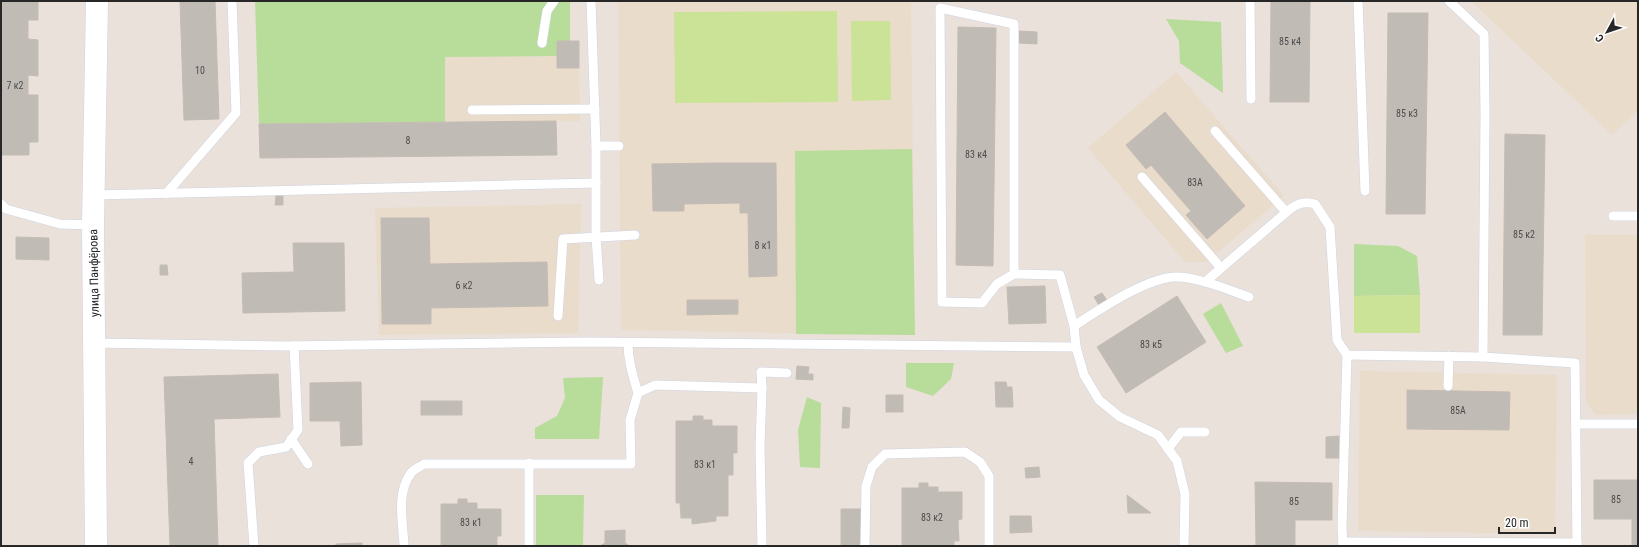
<svg xmlns="http://www.w3.org/2000/svg" width="1639" height="547" font-family="'Roboto Condensed',sans-serif">
<style>
.education{fill:#eadcca}
.green{fill:#b8dc99}
.pitch{fill:#cbe396}
.building{fill:#c1bbb6;stroke:#c4bcb4}
.lines{fill:none;stroke-linecap:round;stroke-linejoin:round}
.service-casing{stroke:#cfd4e0;stroke-width:10}
.tertiary-casing{stroke:#cfd4e0;stroke-width:23}
.service{stroke:#fff;stroke-width:9}
.tertiary{stroke:#fff;stroke-width:22}
.labels{text-anchor:middle;dominant-baseline:central;stroke-width:3;stroke-linejoin:round;paint-order:stroke}
.number-label{font-size:10px;fill:#4e4c4b}
.street-label{font-size:12px;fill:#272727;stroke:#fff}
</style>
<rect width="100%" height="100%" fill="#e9e1da"/>
<g class="education">
<path d="M618 1H911L915 335 621 330Z"/>
<path d="M1471 1H1638V111L1612 135Z"/>
<path d="M557 56 558 68H579L580 121 445 122V57Z"/>
<path d="M1176 72 1284 196 1206 262H1185L1088 148Z"/>
<path d="M581 204 578 333 379 335 375 208Z"/>
<path d="M1585 235H1638V414L1596 415 1586 402Z"/>
<path d="M1360 371 1557 375 1555 534 1358 531Z"/>
</g>
<g class="green">
<path d="M255 1H570V41L557 56 445 57V122L259 124Z"/>
<path d="M1166 19 1221 22 1223 93 1180 63 1179 41Z"/>
<path d="M912 149 915 335 796 334 795 151Z"/>
<path d="M1354 244 1398 246 1417 256 1420 295 1354 296Z"/>
<path d="M1221 303 1243 346 1226 353 1203 314Z"/>
<path d="M906 363H954L951 379 933 396 906 387Z"/>
<path d="M603 377 599 439H535V428L557 416 565 398 563 378Z"/>
<path d="M807 397 821 403 820 468 800 467 798 430Z"/>
<path d="M536 495H584L583 546H536Z"/>
</g>
<g class="pitch">
<path d="M837 11 838 102 675 103 674 12Z"/>
<path d="M851 21H890L891 100 852 101Z"/>
<path d="M1420 295V333H1354V296Z"/>
</g>
<g class="building">
<path d="M1 1H38V20H28V39L38 40V76L28 75V95H38V142H29V155H1Z"/>
<path d="M180 1H215L219 119 184 120Z"/>
<path d="M1271 1H1310L1309 102H1270Z"/>
<path d="M1388 13H1428L1425 214H1386Z"/>
<path d="M958 27 996 28 993 266 956 265Z"/>
<path d="M1019 31 1037 32V44L1018 43Z"/>
<rect x="557" y="41" width="22" height="27"/>
<path d="M1165 112 1245 206 1207 239 1186 215 1191 211 1177 195 1151 165 1146 169 1126 145Z"/>
<path d="M556 121 557 155 260 158 259 124Z"/>
<path d="M1505 134 1545 135 1542 335H1503Z"/>
<path d="M714 163H776L777 276 749 277 748 213H740V203L684 204V211H653L652 164Z"/>
<path d="M276 195 283 196V205H275Z"/>
<path d="M381 218H429L430 264 547 262 548 306 431 308V324H382Z"/>
<path d="M16 237 49 238V260L16 259Z"/>
<path d="M293 243H344L345 311 243 313 242 273 294 272Z"/>
<path d="M160 265H167L168 275H160Z"/>
<path d="M1045 286 1046 323 1009 324 1007 287Z"/>
<path d="M1102 293 1108 302 1100 307 1094 297Z"/>
<path d="M1177 296 1206 342 1126 393 1097 347Z"/>
<path d="M687 300H738V314L687 315Z"/>
<path d="M797 366 809 367 808 374H813V380L796 379Z"/>
<path d="M278 374 280 417 214 419 218 546H170L164 377Z"/>
<path d="M361 382 362 445 341 446 340 421H310V383Z"/>
<path d="M995 382H1006L1007 387H1012L1013 407H996Z"/>
<path d="M1407 390 1510 392 1509 430 1407 429Z"/>
<rect x="886" y="395" width="17" height="17"/>
<rect x="421" y="401" width="41" height="14"/>
<path d="M843 407 850 408 849 428H842Z"/>
<path d="M693 416H703V420H712V426H737V453H733V475H728V516H716V521L692 524V518H681L680 503H676V421H693Z"/>
<path d="M1339 436V458H1326V437Z"/>
<path d="M1039 467 1040 477 1026 478 1025 468Z"/>
<path d="M1594 480H1638V546H1632V519H1594Z"/>
<path d="M1255 482 1332 483V520H1295V546H1256Z"/>
<path d="M919 483H928V487H938V492H962V519L958 520 959 541H954V546H902V488H919Z"/>
<path d="M1127 495 1151 513H1128Z"/>
<path d="M458 499H467V503H477V509H501V536H497V546H441V504H458Z"/>
<path d="M841 509H861L862 544 841 546Z"/>
<path d="M1010 516H1031L1032 532 1010 533Z"/>
<path d="M625 530V543L630 546H600L605 543V531Z"/>
<path d="M362 543V546H336V544Z"/>
</g>
<g class="lines">
<defs>
<g id="service">
<path d="M591 1 596 146V237L599 280"/>
<path d="M1250 1 1251 99"/>
<path d="M1358 1 1365 191"/>
<path d="M1449 1 1484 34 1485 114 1483 357 1575 363 1577 546"/>
<path d="M542 43 547 11 554 1"/>
<path d="M472 110 595 109"/>
<path d="M1215 131 1286 212"/>
<path d="M596 146H619"/>
<path d="M1142 177 1221 268"/>
<path d="M166 194 236 113 232 1"/>
<path d="M95 195 596 183"/>
<path d="M1 204 6 209 60 224 93 225"/>
<path d="M1613 216H1638"/>
<path d="M1014 274V24L940 8 942 302 982 303 997 284 1014 274 1060 275 1074 326 1076 347 1084 375 1099 400 1120 417 1158 435 1177 461 1185 494 1184 546"/>
<path d="M1205 282 1290 209C1299 203 1305 201 1315 204L1330 227 1337 340 1347 355 1483 357"/>
<path d="M558 316 563 239 635 235"/>
<path d="M1074 326C1099 310 1146 278 1175 277 1195 276 1229 290 1249 297"/>
<path d="M94 343 283 346 586 342 1076 347"/>
<path d="M628 343C628 361 633 376 638 393"/>
<path d="M1448 386 1449 356"/>
<path d="M762 388 760 447 762 546"/>
<path d="M1576 424H1638"/>
<path d="M291 439 308 464"/>
<path d="M1168 449 1181 432H1205"/>
<path d="M1343 542 1577 543"/>
<path d="M254 546 248 463 259 452 286 447 298 430 294 346"/>
<path d="M404 546C403 522 396 493 411 473 414 469 420 467 424 464H631L630 420 638 393 655 385 762 388 761 372 787 373"/>
<path d="M529 546V463"/>
<path d="M865 546 866 486 872 467 885 454 965 452 980 462 989 476V546"/>
<path d="M1343 546 1342 527 1347 355"/>
</g>
<path id="tertiary" d="M96 546 93 225 97 1"/>
</defs>
<use href="#service" class="service-casing"/>
<use href="#tertiary" class="tertiary-casing"/>
<use href="#service" class="service"/>
<use href="#tertiary" class="tertiary"/>
</g>
<g class="labels">
<g class="number-label">
<text x="1290" y="41">85 к4</text>
<text x="200" y="70">10</text>
<text x="15" y="85">7 к2</text>
<text x="1407" y="113">85 к3</text>
<text x="408" y="140">8</text>
<text x="976" y="154">83 к4</text>
<text x="1195" y="182">83А</text>
<text x="1524" y="234">85 к2</text>
<text x="763" y="245">8 к1</text>
<text x="464" y="285">6 к2</text>
<text x="1151" y="344">83 к5</text>
<text x="1458" y="410">85А</text>
<text x="191" y="461">4</text>
<text x="705" y="464">83 к1</text>
<text x="1616" y="499">85</text>
<text x="1294" y="501">85</text>
<text x="932" y="517">83 к2</text>
<text x="471" y="522">83 к1</text>
</g>
<g class="street-label">
<text transform="translate(94 273) rotate(-91)">улица Панфёрова</text>
</g>
</g>
<rect width="1639" height="547" fill="none" stroke="#272727" stroke-width="4"/>
<g transform="translate(1607 32) rotate(230)" stroke="#ffffff" stroke-width="3" paint-order="stroke">
<path d="M0-3L7 15L0 10L-7 15Z" fill="#272727"/>
<text y="-6" font-size="11" font-weight="bold" text-anchor="middle" fill="#272727">С</text>
</g>
<path d="M1499 527v6h56v-6" fill="none" stroke="#272727" stroke-width="2"/>
<text x="1505" y="527" font-size="12" fill="#272727" stroke="#ffffff" stroke-width="3" paint-order="stroke">20 m</text>
</svg>
